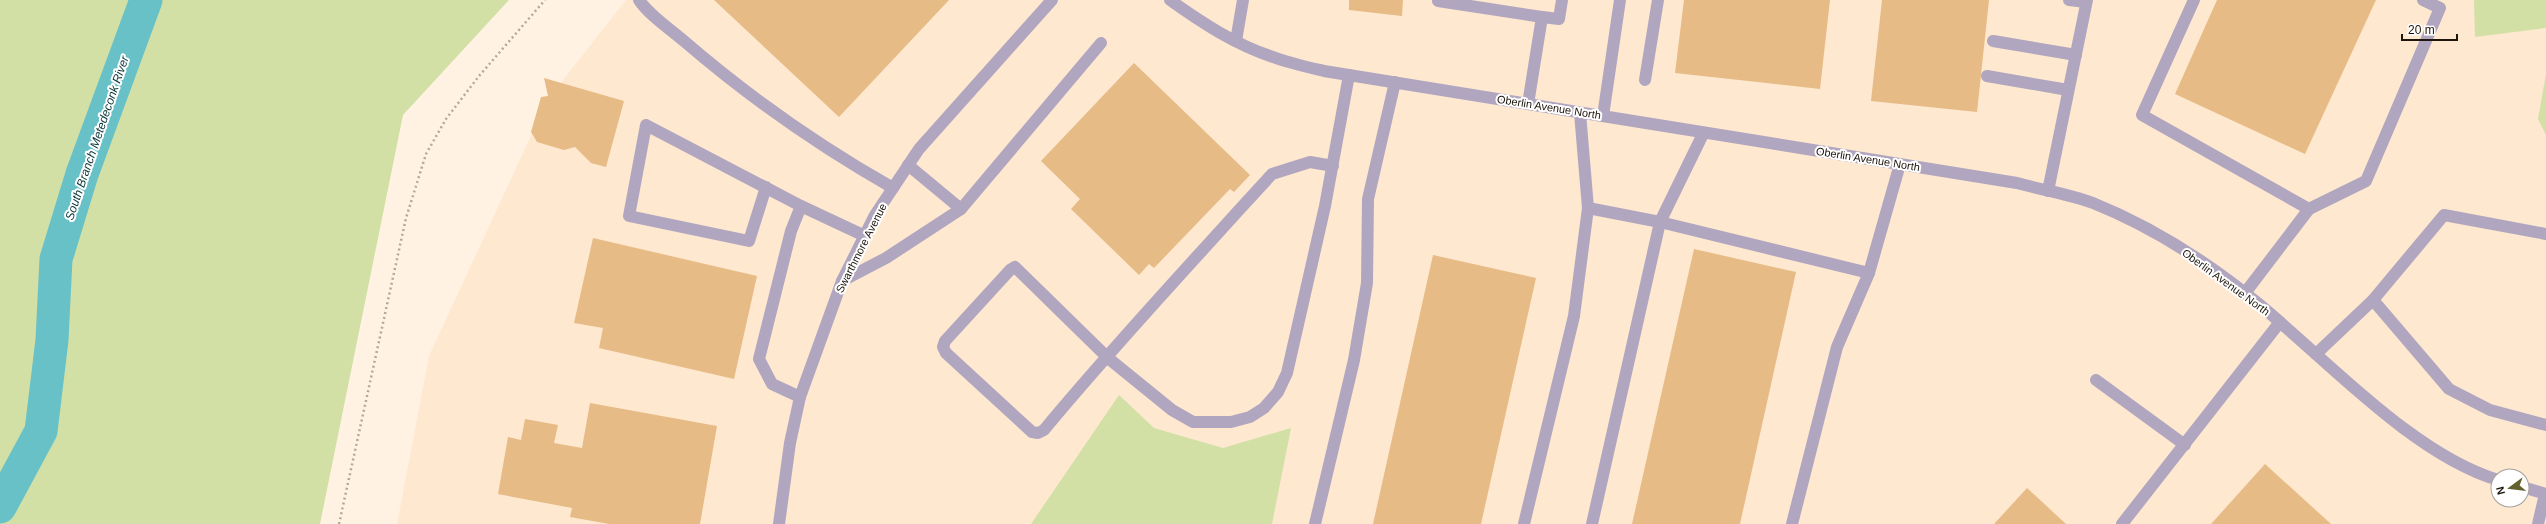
<svg xmlns="http://www.w3.org/2000/svg" width="2546" height="524" font-family="Arial,sans-serif">
<style>
.built{fill:#fee8cf;fill-rule:evenodd}
.green{fill:#d2e0a6}
.lines{fill:none;stroke-linecap:round;stroke-linejoin:round}
.river{stroke:#69c1c8;stroke-width:33}
.building{fill:#e7bb86}
.path{stroke:#b3a89b;stroke-width:2.5;stroke-dasharray:2 3;stroke-linecap:butt}
.minor{stroke:#b1a6bf;stroke-width:12}
.labels{text-anchor:middle;dominant-baseline:central;stroke-width:4;stroke-linejoin:round;paint-order:stroke}
.street-label{font-size:11px;fill:#1e160d;stroke:#fff}
.water-label{font-size:12px;font-style:italic;fill:#083538;stroke:#fff}
</style>
<rect width="100%" height="100%" fill="#fff2e3"/>
<path class="built" d="M626 0H2546V524H397L429 356 548 99ZM2498 476H2522V500H2498Z"/>
<g class="green">
<path d="M0 0H509L403 115 320 524H0Z"/>
<path d="M2474 0H2546V28L2475 37Z"/>
<path d="M2546 74V135L2538 119Z"/>
<path d="M1119 395 1154 428 1223 448 1291 428 1272 524H1031Z"/>
</g>
<g class="lines">
<path class="river" d="M0 507 41 431 52 340 56 259 82 174 146 0"/>
</g>
<g class="building">
<path d="M714 0H949L839 117Z"/>
<path d="M1349 0H1403L1402 16 1349 10Z"/>
<path d="M1684 0H1830L1820 89 1675 73Z"/>
<path d="M1882 0H1989L1977 112 1871 101Z"/>
<path d="M2217 0H2376L2305 154 2175 94Z"/>
<path d="M1134 63 1250 175 1234 192 1230 189 1154 268 1149 264 1139 275 1071 209 1080 199 1041 161Z"/>
<path d="M544 78 624 101 606 167 591 163 575 147 564 150 537 142 531 132 541 97 548 96Z"/>
<path d="M593 238 757 276 734 379 599 348 603 328 574 323Z"/>
<path d="M1694 249 1796 272 1740 524H1632Z"/>
<path d="M1433 255 1536 278 1481 524H1373Z"/>
<path d="M590 403 717 426 700 524H609L570 517 572 508 498 494 508 437 521 440 525 419 558 425 554 443 582 448Z"/>
<path d="M2265 464 2331 524H2211Z"/>
<path d="M2027 488 2066 524H1994Z"/>
</g>
<g class="lines">
<path class="path" d="M339 524 406 218 426 154 446 119 479 76 545 0"/>
<g class="minor">
<path d="M639 0C650 16 669 28 684 41 749 97 819 146 893 188"/>
<path d="M1170 0C1202 23 1236 45 1273 57 1289 63 1307 67 1324 71L2017 183C2042 190 2069 194 2093 203 2153 227 2210 264 2260 305 2328 361 2414 455 2498 480"/>
<path d="M2069 0 2086 2"/>
<path d="M2194 0 2142 115 2309 209"/>
<path d="M1438 1 1542 17"/>
<path d="M1236 41 1243 0"/>
<path d="M1993 41 2076 55"/>
<path d="M1987 76 2068 90"/>
<path d="M1645 80 1658 0"/>
<path d="M1528 104 1542 17 1559 19 1562 0"/>
<path d="M1603 116 1620 0"/>
<path d="M908 165 961 209"/>
<path d="M1333 166 1310 162 1272 174 1239 210C1173 283 1106 355 1044 430L1038 433 1032 432 946 353 943 347 945 341 1010 270 1015 267 1108 358 1172 410 1193 422H1231L1250 417 1264 408 1278 392 1287 373 1325 206 1349 75"/>
<path d="M766 187 749 241 629 216 646 125 801 206"/>
<path d="M2048 191 2087 0"/>
<path d="M1588 208 1660 222 1869 273"/>
<path d="M2546 234 2444 215 2373 300 2449 389 2490 410 2546 425"/>
<path d="M842 281 886 258 961 209 1101 43"/>
<path d="M2245 293 2309 209 2366 181 2440 8 2423 0"/>
<path d="M2316 354 2373 300"/>
<path d="M2096 380 2185 445"/>
<path d="M800 397 772 384 759 359 791 231 801 206 865 236"/>
<path d="M2522 487 2546 494"/>
<path d="M779 524 790 443 800 397 842 281 875 215 919 149 1052 0"/>
<path d="M1315 524 1354 360 1367 283 1368 199 1395 82"/>
<path d="M1524 524 1574 316 1588 208 1580 113"/>
<path d="M1592 524 1660 222 1703 134"/>
<path d="M1792 524 1837 347 1869 273 1900 164"/>
<path d="M2122 524 2280 322"/>
<path d="M2538 524 2545 494"/>
</g>
</g>
<g class="labels">
<g class="street-label">
<text transform="translate(1549 107) rotate(9)">Oberlin Avenue North</text>
<text transform="translate(1868 159) rotate(9)">Oberlin Avenue North</text>
<text transform="translate(861 248) rotate(-63)">Swarthmore Avenue</text>
<text transform="translate(2226 282) rotate(36)">Oberlin Avenue North</text>
</g>
<g class="water-label">
<text transform="translate(97 138) rotate(-71)">South Branch Metedeconk River</text>
</g>
</g>
<g transform="translate(2510 488) rotate(255)"><circle r="19" fill="#ffffff" stroke="#a5a29e"/>
<path d="M0-3L7 15L0 10L-7 15Z" fill="#63622f"/>
<text y="-6" font-size="11" font-weight="bold" text-anchor="middle" fill="#1e160d">N</text>
</g>
<path d="M2402 34v6h55v-6" fill="none" stroke="#1e160d" stroke-width="2"/>
<text x="2408" y="34" font-size="12" fill="#1e160d" stroke="#ffffff" stroke-width="3" paint-order="stroke">20 m</text>
</svg>
